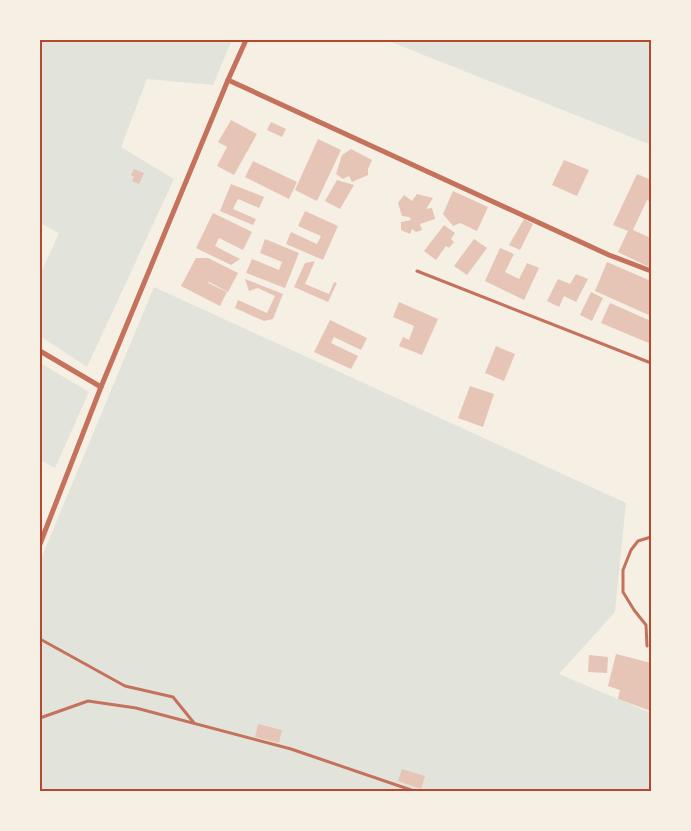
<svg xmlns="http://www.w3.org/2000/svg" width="691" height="831" font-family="'DM Sans',sans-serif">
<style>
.green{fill:#e2e4dc}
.building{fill:#e6c5b7}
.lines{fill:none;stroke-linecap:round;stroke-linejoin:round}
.service{stroke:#c5725c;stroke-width:3}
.minor{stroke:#c5725c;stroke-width:5}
.neatline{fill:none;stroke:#b5482f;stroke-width:2}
</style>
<rect width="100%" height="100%" fill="#f6efe4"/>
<g class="green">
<path d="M40 40H232L213 85 147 79 121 147 174 179 87 367 40 336V275L59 233 40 223Z"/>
<path d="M386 40H651V145Z"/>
<path d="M154 287 626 503 615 612 559 674 651 713V791H387L382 789 381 791H40V561Z"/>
<path d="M40 363 89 392 55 468 40 460Z"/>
</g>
<g class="building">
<path d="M231 120 257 134 234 175 217 166 227 147 218 142Z"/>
<path d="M271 122 286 129 282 137 267 130Z"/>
<path d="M318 139 341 150 317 201 295 190Z"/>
<path d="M351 149 372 160 368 169V175L352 182 349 176 343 179 336 174 342 155Z"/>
<path d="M564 160 589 170 577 196 552 185Z"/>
<path d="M253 161 297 182 289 199 245 177Z"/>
<path d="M134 169 144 173 139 184 132 181 134 177 131 175Z"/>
<path d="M637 174 651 180V202L647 200 633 230 651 238V268L618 252 628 231 613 225Z"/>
<path d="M337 180 354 185 340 209 325 201Z"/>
<path d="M231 184 264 197 259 208 238 199 233 209 256 219 253 225 220 211Z"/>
<path d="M453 191 488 207 477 231 460 223 453 226 443 214Z"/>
<path d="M417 194 433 198 426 209 432 208 435 219 420 224 422 230 416 232 412 229 410 234 401 230V222L411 220 409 217 402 216 398 203 404 195 412 201Z"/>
<path d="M305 211 338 226 323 260 286 244 291 232 317 244 321 236 298 226Z"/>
<path d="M213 213 252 232 243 250 219 238 215 246 240 259 231 265 196 248Z"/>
<path d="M524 219 533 224 520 250 509 245Z"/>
<path d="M444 225 455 233 451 239 454 242 449 248 446 246 436 260 424 251Z"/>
<path d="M265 239 299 253 285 288 246 273 252 259 279 270 282 262 260 253Z"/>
<path d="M474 239 487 248 467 275 454 266Z"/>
<path d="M500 248 514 254 505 272 519 279 527 263 539 268 524 300 485 281Z"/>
<path d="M196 258H208L238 273 228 292 209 282 208 283 227 292 220 306 181 286Z"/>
<path d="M315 261 305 284 329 294 334 282 337 283 328 302 294 287 305 263Z"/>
<path d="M607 262 651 281V316L595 291Z"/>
<path d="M576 274 588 279 576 302 564 296 559 307 547 301 558 279 570 284Z"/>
<path d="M245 279 283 294 273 319 264 321 235 308 238 300 267 313 275 296 258 288 249 291Z"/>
<path d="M591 292 603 298 592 321 580 315Z"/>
<path d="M399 302 438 319 422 355 399 346 403 337 409 340 414 326 393 317Z"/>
<path d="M610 303 651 321V344L601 323Z"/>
<path d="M330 320 367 338 361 350 334 337 331 343 358 356 351 369 314 352Z"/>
<path d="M496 346 515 354 504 381 485 373Z"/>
<path d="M470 386 494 394 483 427 458 418Z"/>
<path d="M616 654 651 663V711L618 699 620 690 608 686Z"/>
<path d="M589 655 608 657 607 673 588 672Z"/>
<path d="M258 724 282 730 279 743 255 737Z"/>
<path d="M402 769 425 776 421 789 398 781Z"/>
</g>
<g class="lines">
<g class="service">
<path d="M417 271 651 363"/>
<path d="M40 639 125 686 173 697 194 723"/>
<path d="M647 646 646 625 634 610 623 592V570L631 550 638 541 651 537"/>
<path d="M40 718 88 701 136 708 291 749 414 791"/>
</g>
<g class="minor">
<path d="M228 80 609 255 651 271"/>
<path d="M40 351 101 387"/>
<path d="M40 544 101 387 228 80 246 40"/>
</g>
</g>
<rect width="691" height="831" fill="none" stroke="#f6efe4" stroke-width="82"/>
<rect x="41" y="41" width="609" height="749" class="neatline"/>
</svg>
